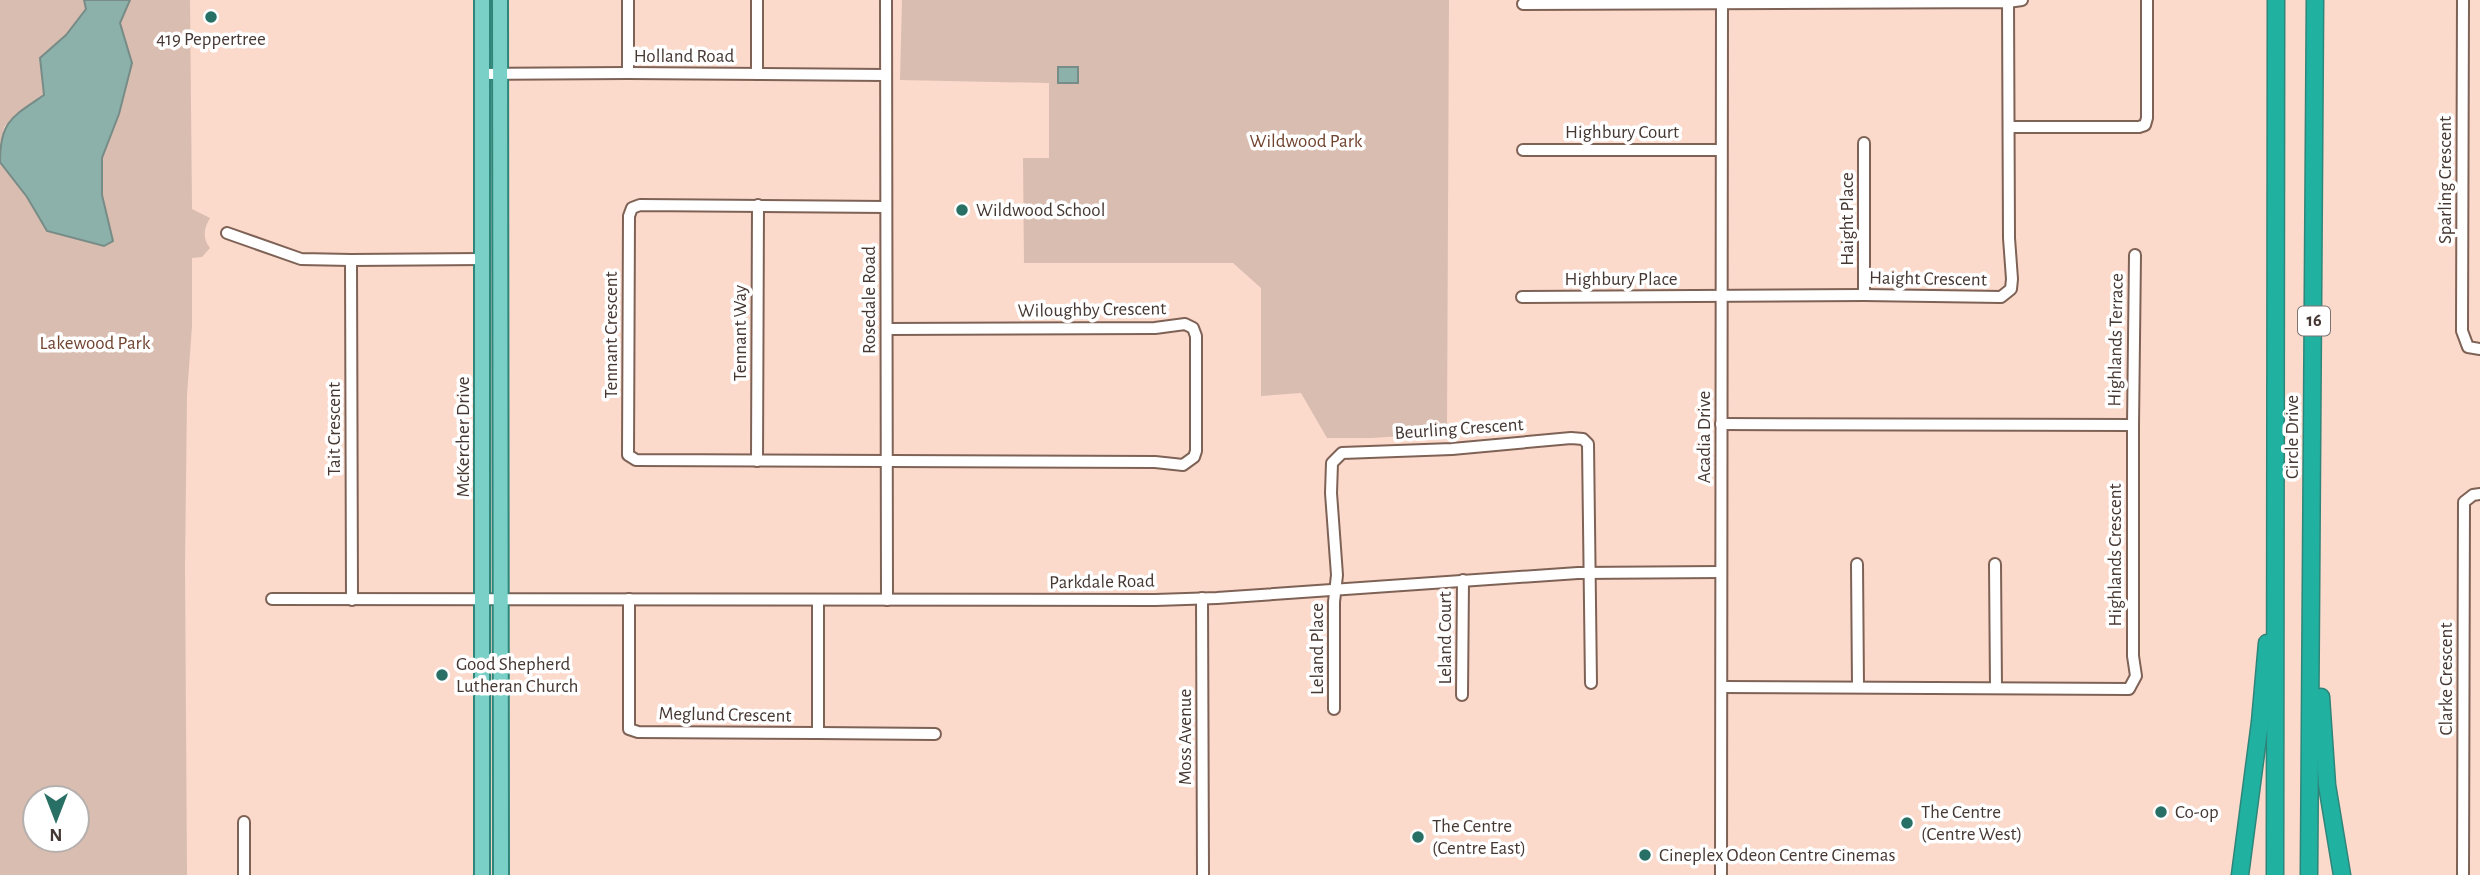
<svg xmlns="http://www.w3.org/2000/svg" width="2480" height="875" font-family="'Alegreya Sans',sans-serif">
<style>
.green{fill:#dabdb1;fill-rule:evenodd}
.water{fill:#8cb1aa;stroke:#778c86;stroke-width:2}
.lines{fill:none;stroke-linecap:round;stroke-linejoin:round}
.minor-casing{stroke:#7f6256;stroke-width:14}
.major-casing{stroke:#2e867a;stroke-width:18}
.highway-casing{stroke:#2e867a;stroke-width:19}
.minor{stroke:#fff;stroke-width:10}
.major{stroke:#7ad0c7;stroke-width:14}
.highway{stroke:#21b1a1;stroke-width:16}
.poi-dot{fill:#286f65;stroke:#fff;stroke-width:2.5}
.labels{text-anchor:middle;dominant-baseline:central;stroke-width:7;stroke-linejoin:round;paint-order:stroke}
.shield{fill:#fff;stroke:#7d7370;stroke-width:2}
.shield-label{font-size:18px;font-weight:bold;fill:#453732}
.poi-label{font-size:19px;fill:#453732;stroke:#fff;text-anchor:start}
.street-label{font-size:19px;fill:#453732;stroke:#fff}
.park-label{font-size:19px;fill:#71432f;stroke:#fff}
</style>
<rect width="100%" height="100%" fill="#fbd9cb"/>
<g class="green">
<path d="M0 0H84L86 9 66 35 40 58 44 95 16 114 4 127 0 152Z"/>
<path d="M130 0H190L192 209 210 218C204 228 202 238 210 248L202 257 192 258V326L187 395 185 567 187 875H0V162L27 197 47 231 112 241 102 195V158L119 114 132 63 120 23ZM35 798H77V840H35Z"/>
<path d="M902 0H1449L1447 433 1372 438H1327L1301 393 1261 396V288L1233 263H1024L1023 158H1049V83L900 80Z"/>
</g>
<g class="water">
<path d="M84 0H130L120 23 132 63 119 114 102 158V195L113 241 104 246 47 231 27 197 0 162C0 121 12 117 44 95L40 58 66 35 86 9Z"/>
<rect x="1058" y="67" width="20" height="16"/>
</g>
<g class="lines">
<defs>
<g id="minor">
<path d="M628 0V73"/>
<path d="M886 0 887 600"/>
<path d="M2463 0 2462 331 2468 347 2480 349"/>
<path d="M2008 2 2022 0"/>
<path d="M483 74 628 73 885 75"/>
<path d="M757 74V0"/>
<path d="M2009 127H2139L2145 125 2147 118V0"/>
<path d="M1864 143V295"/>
<path d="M1523 150H1721"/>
<path d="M886 207 640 205 632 208 629 216 628 455 636 460 1155 462 1183 465 1194 457 1196 451V336L1193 328 1185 324 1155 328 887 329"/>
<path d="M227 233 301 259 351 260"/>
<path d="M1522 297 1864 295 2001 297 2011 289 2012 279 2009 238 2008 2 1523 4"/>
<path d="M1721 424 2133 425V656L2136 676 2129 689 1722 687"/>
<path d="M2133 425 2135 255"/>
<path d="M757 461 758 205"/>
<path d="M1857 564 1858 687"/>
<path d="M1995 564 1996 688"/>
<path d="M1202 598 1203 875"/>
<path d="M272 599 1155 600 1217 598 1578 573 1721 572"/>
<path d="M629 599V729L638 732 818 733V600"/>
<path d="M352 600 351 260 483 259"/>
<path d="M1462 695 1463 580"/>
<path d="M1334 709V602L1337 575 1331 493 1332 463 1342 453 1452 449 1571 438 1583 439 1588 444 1591 683"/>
<path d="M818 733 935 734"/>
<path d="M244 822V875"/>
<path d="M1721 875 1722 0"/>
<path d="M2463 875 2464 502 2473 495 2480 494"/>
</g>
<g id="major">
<path d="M482 0V875"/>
<path d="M500 0 501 875"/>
</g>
<g id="highway">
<path d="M2321 697 2327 785 2342 875"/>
<path d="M2240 875 2260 722 2267 643"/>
<path d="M2275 875 2276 0"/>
<path d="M2309 875 2315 0"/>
</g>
</defs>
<use href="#minor" class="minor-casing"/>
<use href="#major" class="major-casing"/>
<use href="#highway" class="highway-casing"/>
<use href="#minor" class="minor"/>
<use href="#major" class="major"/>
<use href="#highway" class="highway"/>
</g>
<g class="poi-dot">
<circle cx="211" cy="17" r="7"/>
<circle cx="962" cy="210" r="7"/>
<circle cx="442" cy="675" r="7"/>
<circle cx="2161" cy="812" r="7"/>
<circle cx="1907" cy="823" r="7"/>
<circle cx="1418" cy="837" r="7"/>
<circle cx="1645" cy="855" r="7"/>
</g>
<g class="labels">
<rect class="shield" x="2298" y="306.5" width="32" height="29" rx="5"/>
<g class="shield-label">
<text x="2314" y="321">16</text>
</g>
<g class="poi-label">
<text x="211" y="39" text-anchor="middle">419 Peppertree</text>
<text x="976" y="210">Wildwood School</text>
<text x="456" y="664">Good Shepherd<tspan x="456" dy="22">Lutheran Church</tspan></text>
<text x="1921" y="812">The Centre<tspan x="1921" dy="22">(Centre West)</tspan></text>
<text x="2175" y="812">Co-op</text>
<text x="1432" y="826">The Centre<tspan x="1432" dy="22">(Centre East)</tspan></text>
<text x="1659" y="855">Cineplex Odeon Centre Cinemas</text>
</g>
<g class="street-label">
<text x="684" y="56">Holland Road</text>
<text x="1622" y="132">Highbury Court</text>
<text transform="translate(2445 180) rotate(-90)">Sparling Crescent</text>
<text transform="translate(1847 219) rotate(-90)">Haight Place</text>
<text x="1621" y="279">Highbury Place</text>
<text transform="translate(1928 279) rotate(1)">Haight Crescent</text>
<text transform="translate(869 300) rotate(-90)">Rosedale Road</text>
<text transform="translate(1092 310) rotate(-1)">Wiloughby Crescent</text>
<text transform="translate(740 333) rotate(-90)">Tennant Way</text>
<text transform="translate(611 335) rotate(-90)">Tennant Crescent</text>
<text transform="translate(2116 340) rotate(-89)">Highlands Terrace</text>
<text transform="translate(334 429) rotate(-90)">Tait Crescent</text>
<text transform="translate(1459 429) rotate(-4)">Beurling Crescent</text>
<text transform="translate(463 437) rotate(-90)">McKercher Drive</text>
<text transform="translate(1704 437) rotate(-90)">Acadia Drive</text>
<text transform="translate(2292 437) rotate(-90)">Circle Drive</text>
<text transform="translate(2115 555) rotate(-90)">Highlands Crescent</text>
<text transform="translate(1102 582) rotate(-1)">Parkdale Road</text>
<text transform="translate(1445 638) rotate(-90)">Leland Court</text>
<text transform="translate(1317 649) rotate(-90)">Leland Place</text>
<text transform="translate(2446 679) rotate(-90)">Clarke Crescent</text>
<text transform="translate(725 715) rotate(1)">Meglund Crescent</text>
<text transform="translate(1185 737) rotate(-90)">Moss Avenue</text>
</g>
<g class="park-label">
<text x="1306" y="141">Wildwood Park</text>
<text x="95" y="343">Lakewood Park</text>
</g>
</g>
<g transform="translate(56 819) rotate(180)"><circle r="33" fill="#ffffff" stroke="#b5afad" stroke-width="2"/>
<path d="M0-5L12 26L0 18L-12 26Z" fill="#286f65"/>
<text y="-10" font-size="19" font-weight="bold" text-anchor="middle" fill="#453732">N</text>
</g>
</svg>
